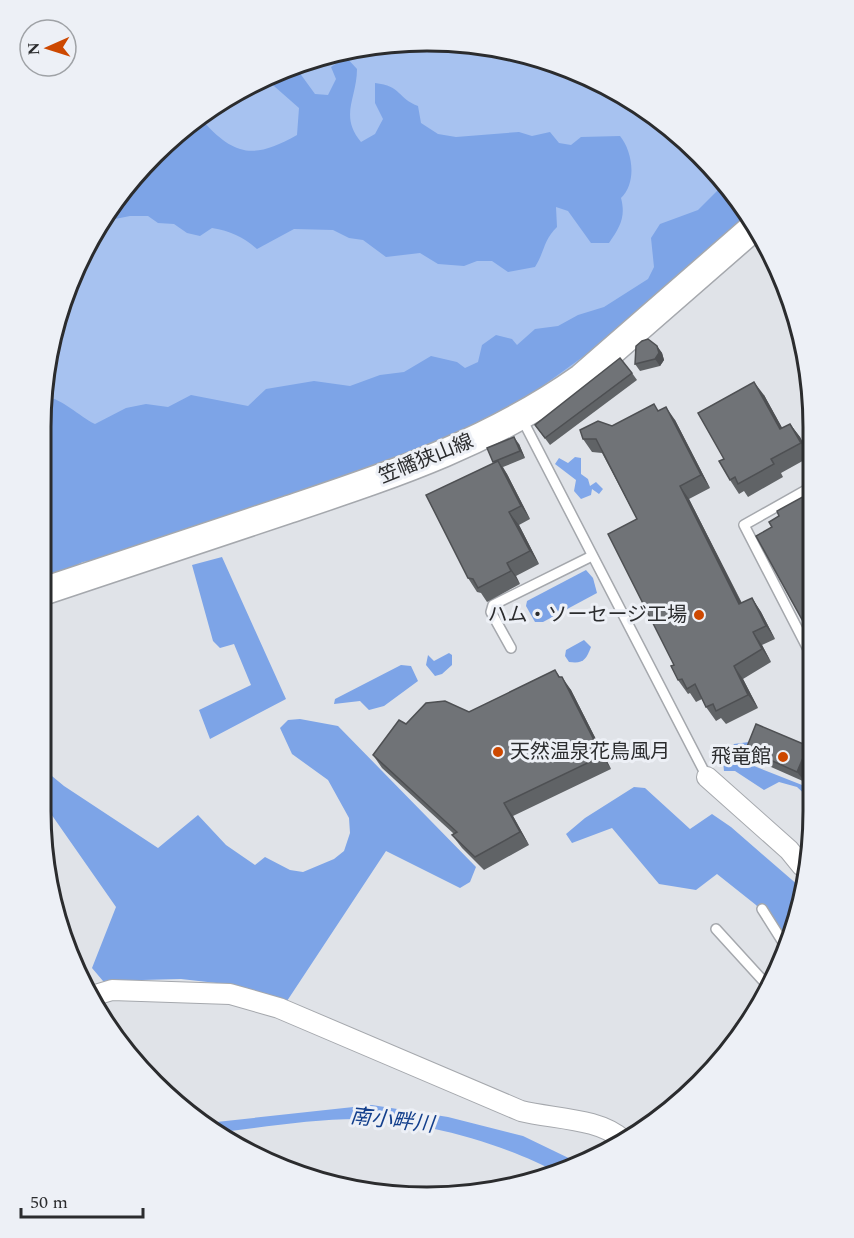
<svg xmlns="http://www.w3.org/2000/svg" width="854" height="1238" font-family="Spectral,'Noto Sans JP',serif">
<style>
.green{fill:#a7c2f0}
.forest{fill:#7da4e7}
.water{fill:#80a7ea}
.lines{fill:none;stroke-linecap:round;stroke-linejoin:round}
.service-casing{stroke:#a5a8ad;stroke-width:12}
.minor-casing{stroke:#a5a8ad;stroke-width:22}
.secondary-casing{stroke:#a5a8ad;stroke-width:30}
.service{stroke:#fff;stroke-width:9}
.minor{stroke:#fff;stroke-width:20}
.secondary{stroke:#fff;stroke-width:27}
.wall{fill:#606366}
.shaded-wall{fill:#4e5053}
.building{fill:#707377;stroke:#4e5053;stroke-width:1.5}
.poi-dot{fill:#cd4800;stroke:#edf0f6;stroke-width:2}
.labels{text-anchor:middle;dominant-baseline:central;stroke-width:6;stroke-linejoin:round;paint-order:stroke}
.street-label{font-size:20px;fill:#2b2c2e;stroke:#edf0f6}
.poi-label{font-size:20px;fill:#2b2c2e;stroke:#edf0f6;text-anchor:end}
.water-label{font-size:21px;font-style:italic;fill:#133f8c;stroke:#edf0f6}
.rim{fill:none;stroke:#2b2c2e;stroke-width:3}
</style>
<rect width="100%" height="100%" fill="#e0e3e8"/>
<path class="green" d="M427 41 575 70 701 154 747 219 592 355 518 409 436 446 161 534 44 575 48 352 81 256 154 153 279 70Z"/>
<g class="forest">
<path d="M346 57 357 69C357 98 339 116 361 142L375 134 383 119 375 103V83C402 86 397 98 418 106L421 123 438 134 456 137 519 132 532 136 550 132 559 143 571 145 581 137 620 136C633 152 637 183 621 198 626 217 620 227 609 243H591L568 211 556 207 557 227C543 241 545 251 535 267L508 272 492 261H477L464 266 438 264 420 253 386 257 363 240 349 238 333 230 294 229 257 249C243 237 231 231 212 228L200 236 187 233 174 224 158 223 148 216H130L105 221 154 153 203 121C236 158 256 158 297 135L299 108 266 79 279 70 299 72 315 94 328 95 336 79 331 67Z"/>
<path d="M723 185 747 218 584 356 533 393 473 425 453 441 121 556 83 562 44 580 47 397C62 399 79 416 95 424L126 408 146 404 168 407 191 395 248 406 266 389 314 381 350 386 380 375 404 372 431 356 457 362 465 368 478 362 482 345 496 335 512 339 517 345 535 329 558 326 578 315 604 307 648 279 654 267 651 238 660 224 698 210Z"/>
<path d="M222 557 286 699 210 739 199 710 251 685 234 644 220 648 213 641 192 565Z"/>
<path d="M586 570 593 578 597 593 543 622H535L526 606 527 601Z"/>
<path d="M584 640 591 647C586 660 583 664 569 662L565 656 566 650Z"/>
<path d="M449 653 452 655V665L442 674 435 676 426 665 428 655 434 661Z"/>
<path d="M401 665 411 666 418 681 384 706 369 710 360 701 334 704 335 699Z"/>
<path d="M300 719 338 726 476 867 470 882 460 888 386 851 287 1001 234 985 181 979 103 981 92 968 116 907 42 801 48 796 41 800V767L64 786 158 848 198 815 226 845 255 865 265 857 290 870 303 872 334 859 344 851 350 833 349 818 328 780 292 754 280 728 288 720Z"/>
<path d="M749 742 753 746 747 762 749 764 802 785 809 780 813 769V798L810 799 797 787 779 782 764 790 735 771H724L723 761 734 744Z"/>
<path d="M634 787 645 788 690 829 712 814 731 827 799 886 787 942 756 905 717 874 696 890 659 884 612 828 572 843 566 834 585 818Z"/>
</g>
<g class="water">
<path d="M575 457 581 458V474L588 479 590 486 596 482 603 489 599 494 592 489 591 495 581 499 574 491 576 480 555 464 559 458 568 463Z"/>
<path d="M372 1105 448 1117 523 1136 581 1164 556 1172C506 1144 415 1119 358 1119 313 1119 266 1127 221 1132L207 1123Z"/>
</g>
<g class="lines">
<defs>
<g id="service">
<path d="M521 417 707 777"/>
<path d="M808 489 744 525 811 655"/>
<path d="M511 648 491 612 493 605 592 556"/>
<path d="M762 909 786 947"/>
<path d="M716 929 767 985"/>
</g>
<g id="minor">
<path d="M707 777 789 850 802 866"/>
<path d="M92 996 112 990 230 994 279 1008 521 1111C553 1119 600 1118 623 1140"/>
</g>
<path id="secondary" d="M44 591C125 564 206 537 287 510 394 474 487 444 581 378L753 228"/>
</defs>
<use href="#service" class="service-casing"/>
<use href="#minor" class="minor-casing"/>
<use href="#secondary" class="secondary-casing"/>
<use href="#service" class="service"/>
<use href="#minor" class="minor"/>
<use href="#secondary" class="secondary"/>
</g>
<g class="wall">
<path d="M657 346 662 353 664 360 660 366 640 371 635 364Z"/>
<path d="M632 373 637 380 550 445 535 425Z"/>
<path d="M764 395 782 428 790 424 800 437 808 452V458L781 473 783 477 748 497 744 491 739 494 730 480Z"/>
<path d="M659 411 675 420 710 488 689 499 742 603 752 598 761 612 775 639 762 645 771 662 743 679 758 708 726 724 721 718 716 721 706 707 702 699 696 702 690 693 688 694 678 680 637 519 602 453 592 452 583 439 612 426Z"/>
<path d="M519 444 525 458 503 467 507 474 530 519 519 525 539 564 516 576 520 584 487 602 481 593 477 592 468 578 493 463Z"/>
<path d="M555 670 560 677 571 690 611 769 513 816 529 845 484 870 462 848 452 835 454 834 382 768 373 755 406 724 469 712Z"/>
<path d="M746 749 813 753V763L805 782 753 759Z"/>
</g>
<g class="shaded-wall">
<path d="M657 346 662 353 664 360 660 366 655 359Z"/>
<path d="M754 382 764 395 790 442 780 429Z"/>
<path d="M666 407 675 420 710 488 701 475Z"/>
<path d="M790 424 800 437 808 453 801 443Z"/>
<path d="M514 437 519 444 525 458 520 451Z"/>
<path d="M498 461 507 474 530 519 521 506Z"/>
<path d="M680 486 689 499 749 618 739 604Z"/>
<path d="M509 512 519 525 539 564 530 551Z"/>
<path d="M507 563 516 576 520 584 511 571Z"/>
<path d="M752 598 761 612 775 639 766 626Z"/>
<path d="M753 632 762 645 771 662 762 649Z"/>
<path d="M734 666 743 679 758 708 748 695Z"/>
<path d="M562 677 571 690 611 769 602 756Z"/>
<path d="M808 746 813 753V763L805 782 797 772Z"/>
<path d="M504 803 513 816 529 845 520 832Z"/>
</g>
<g class="building">
<path d="M648 339 657 346 659 353 655 359 635 364 636 346 642 341Z"/>
<path d="M620 358 632 373 545 438 535 425Z"/>
<path d="M754 382 780 429 790 424 801 443 771 459 774 464 738 484 735 477 730 480 719 461 724 459 698 413Z"/>
<path d="M654 404 658 411 666 407 701 475 680 486 739 604 752 598 766 626 753 632 762 649 734 666 748 695 716 711 713 704 706 707 695 684 687 689 682 679 678 680 671 666 674 665 608 534 637 519 596 439H583L580 430 598 421 612 426Z"/>
<path d="M514 437 520 451 493 462 487 448Z"/>
<path d="M498 461 521 506 509 512 530 551 507 563 511 571 478 588 473 579 468 578 426 495Z"/>
<path d="M808 494 811 634H810L756 536 772 527 769 522 779 516 777 511Z"/>
<path d="M555 670 559 677H562L602 756 504 803 520 832 475 857 452 835 457 832 373 755 399 720 406 724 426 703 445 701 469 712Z"/>
<path d="M756 724 808 746 797 772 746 749Z"/>
</g>
<g class="poi-dot">
<circle cx="699" cy="615" r="6"/>
<circle cx="498" cy="752" r="6"/>
<circle cx="783" cy="757" r="6"/>
</g>
<g class="labels">
<g class="street-label">
<text transform="translate(426 459) rotate(-22)">笠幡狭山線</text>
</g>
<g class="poi-label">
<text x="687" y="615">ハム・ソーセージ工場</text>
<text x="510" y="752" text-anchor="start">天然温泉花鳥風月</text>
<text x="771" y="757">飛竜館</text>
</g>
<g class="water-label">
<text transform="translate(392 1121) rotate(6)">南小畔川</text>
</g>
</g>
<path d="M0 0H854V1238H0ZM427 51H427A376 376 0 0 1 803 427V811A376 376 0 0 1 427 1187H427A376 376 0 0 1 51 811V427A376 376 0 0 1 427 51Z" fill="#edf0f6" fill-rule="evenodd"/>
<path class="rim" d="M427 51H427A376 376 0 0 1 803 427V811A376 376 0 0 1 427 1187H427A376 376 0 0 1 51 811V427A376 376 0 0 1 427 51Z"/>
<g transform="translate(48 48) rotate(267)"><circle r="28" fill="#edf0f6" stroke="#9fa2a6" stroke-width="1.5"/>
<path d="M0-4.5L10 22L0 15L-10 22Z" fill="#cd4800"/>
<text y="-9" font-size="16" font-weight="bold" text-anchor="middle" fill="#2b2c2e">N</text>
</g>
<path d="M21 1208v9h122v-9" fill="none" stroke="#2b2c2e" stroke-width="3"/>
<text x="30" y="1208" font-size="18" fill="#2b2c2e" stroke="#edf0f6" stroke-width="4.5" paint-order="stroke">50 m</text>
</svg>
